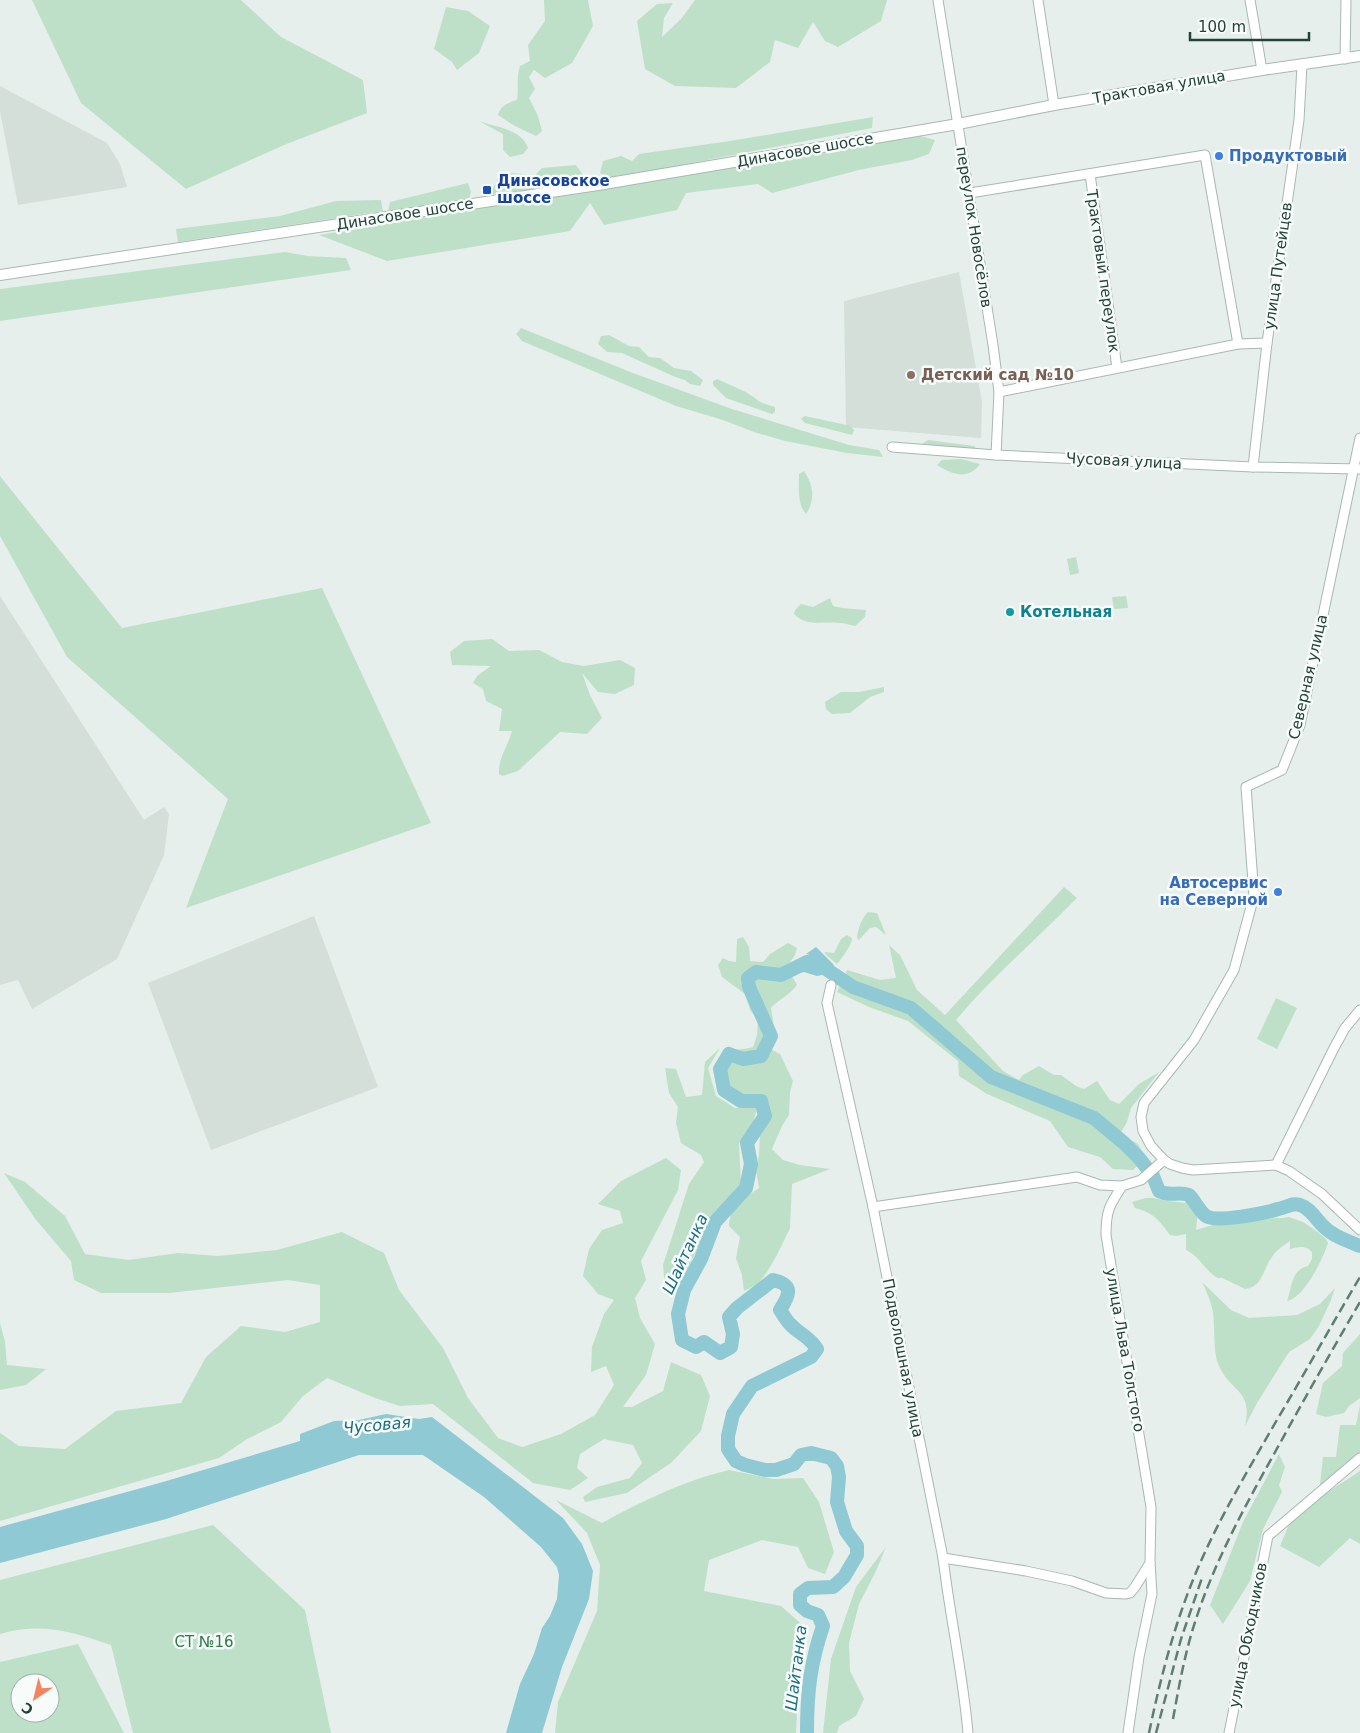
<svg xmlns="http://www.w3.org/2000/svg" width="1360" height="1733" font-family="'DejaVu Sans',sans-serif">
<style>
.built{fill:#d4dfda}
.green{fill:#bfe0c8;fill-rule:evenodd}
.water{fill:#8ec9d4}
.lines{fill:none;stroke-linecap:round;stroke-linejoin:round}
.river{stroke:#8ec9d4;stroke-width:14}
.minor-casing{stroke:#a8b8b2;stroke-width:11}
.tertiary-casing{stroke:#a8b8b2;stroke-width:12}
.minor{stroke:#fff;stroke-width:9}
.tertiary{stroke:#fff;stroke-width:10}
.rail{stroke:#5f7d75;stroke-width:2.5;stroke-dasharray:10 5;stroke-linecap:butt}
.shop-dot{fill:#3f7fe0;stroke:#f7fbf9;stroke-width:2}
.transit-dot{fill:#1a4fb4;stroke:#f7fbf9;stroke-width:2}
.education-dot{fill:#8d6e63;stroke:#f7fbf9;stroke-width:2}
.culture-dot{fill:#0f9aa8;stroke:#f7fbf9;stroke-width:2}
.labels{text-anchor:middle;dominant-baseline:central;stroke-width:5;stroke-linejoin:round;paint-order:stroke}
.street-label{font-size:15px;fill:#24423a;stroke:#f7fbf9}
.shop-label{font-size:15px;font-weight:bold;fill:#366cbe;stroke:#f7fbf9;text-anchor:start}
.transit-label{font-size:15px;font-weight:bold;fill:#164399;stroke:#f7fbf9;text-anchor:start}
.education-label{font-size:15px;font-weight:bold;fill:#785e54;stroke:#f7fbf9;text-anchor:start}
.culture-label{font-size:15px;font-weight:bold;fill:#0d838f;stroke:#f7fbf9;text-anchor:start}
.park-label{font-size:15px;fill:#2d7a4b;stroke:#f7fbf9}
.water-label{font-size:16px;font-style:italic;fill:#1c6f80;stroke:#f7fbf9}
</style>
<rect width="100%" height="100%" fill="#e6efeb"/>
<g class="built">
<path d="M0 86 107 143 120 164 127 187 18 205 0 111Z"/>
<path d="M959 272 982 402 981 438 846 427 844 301Z"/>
<path d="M0 596 144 820 164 807 169 814 164 855 117 959 32 1009 18 980 0 985Z"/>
<path d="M314 916 378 1087 211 1150 148 983Z"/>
</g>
<g class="green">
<path d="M32 0H241L281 37 363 80 367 113 284 145 186 189 81 103Z"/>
<path d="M544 0H588L593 26 572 63 545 78 534 70 529 77 535 89 529 98 538 116 542 131 536 136 513 125 498 115C501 105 508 103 517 100 519 87 516 79 520 66L530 61 528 45 545 21Z"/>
<path d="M695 0H887L881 21 838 47 825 41 813 22 798 48 775 40 770 62 736 88 675 86 645 69 637 21 657 4 673 3 664 18 662 37 681 19Z"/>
<path d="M446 7 468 11 490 26 479 53 457 70 452 62 434 49Z"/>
<path d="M873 117 872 128 610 179 600 173 603 161 621 156 632 161 639 154 730 141Z"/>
<path d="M479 121C495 127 522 129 528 148L523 154 510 157 503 150V134Z"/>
<path d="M920 136 935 140 929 154 912 160 859 170 772 193 758 184 686 193 677 210 604 225 590 203 570 231 387 261 319 235Z"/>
<path d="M576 165 588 182 517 192 491 194 500 172 535 175 542 168Z"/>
<path d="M468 183 471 192 469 200 388 211 390 202Z"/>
<path d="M381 200 383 211 178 242 176 229 280 216 336 201Z"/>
<path d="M285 252 308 256 346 258 351 270 0 321V289Z"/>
<path d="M521 328 633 373 732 409 849 445 879 450 883 457 847 453 785 441 754 432 723 420 676 406 522 341 516 334Z"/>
<path d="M609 335 629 346 639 347 649 357 660 358 674 368 691 371 703 380 700 386 690 384 685 380 673 376 622 353 607 352 598 344 601 336Z"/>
<path d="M717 379 746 392 762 403 775 407V412L772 414 726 398 713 385V381Z"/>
<path d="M805 416 851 426 854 430 852 435 805 423 801 419Z"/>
<path d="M928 440 974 446 977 450 924 447 922 444Z"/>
<path d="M961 459 980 464C968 481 951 474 937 465L942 460Z"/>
<path d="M804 471C813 484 816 500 806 514 797 504 799 487 799 474Z"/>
<path d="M0 476 122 628 322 588 431 823 186 908 228 799 67 657 0 536Z"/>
<path d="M1076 557 1079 573 1070 575 1067 559Z"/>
<path d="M1126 596 1128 608 1114 609 1112 597Z"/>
<path d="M830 598 833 606 842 608 866 610 865 617 855 626C850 625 845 623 839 623 823 621 806 627 794 614L795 610 801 604 813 607Z"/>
<path d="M492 639 509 651 539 650 562 662 584 666 620 660 635 668 634 685 615 694 598 692 582 673 590 695 602 718 587 734 560 732 518 771 502 776 499 774C498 758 508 746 512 731H499L502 709 486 701 483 689 473 683 477 676 491 666 452 665 450 652 464 641Z"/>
<path d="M884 687V692L870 697 850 713 832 714 826 709 825 702 841 692H859Z"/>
<path d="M1064 887 1077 898C1037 939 993 976 956 1020L1003 1071 1019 1080 1023 1075 1039 1066 1054 1075H1061L1076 1086 1084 1089 1097 1081 1110 1100 1119 1104 1139 1084 1159 1072 1131 1108 1127 1122 1120 1134 1138 1144 1146 1158 1133 1170 1113 1169 1100 1157 1068 1147 1050 1121 987 1094 959 1076 958 1061 908 1021 869 1007 837 992 847 970 880 980 896 978 889 945 900 955 917 990 945 1015Z"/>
<path d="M868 912 877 913 886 935 876 927 870 928 859 940 857 938C858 929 861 919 868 912Z"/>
<path d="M847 935 852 938C852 945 842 958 837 964L825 954V952L834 953 841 939Z"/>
<path d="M743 937 749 947 750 961 763 962 770 954 788 943 797 948 795 955 787 967 797 985C790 995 779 999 771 1008L775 1033 772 1050 780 1054 793 1081 790 1092 789 1115 782 1126 772 1149 783 1160 800 1165 830 1169 792 1184 790 1228 777 1255 767 1272 758 1284 744 1291 742 1275 736 1258 740 1237 729 1226C730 1205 743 1199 759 1188L756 1170 759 1155 761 1112 758 1105C752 1106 744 1107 738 1105 723 1101 716 1087 717 1072 717 1065 717 1060 723 1055 729 1049 743 1050 753 1047L757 1035 758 1021 750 1010 745 994 722 977 718 965 723 958 729 961 736 962 737 939Z"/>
<path d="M1276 998 1297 1008 1277 1049 1257 1039Z"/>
<path d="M720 1048 708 1068 716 1096 735 1108H757L752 1126 739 1144 741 1183 713 1216 681 1283 665 1286 663 1265 689 1184 704 1162 701 1155 681 1143 676 1123 678 1107 669 1093 665 1068 676 1069 686 1097 702 1095 705 1062Z"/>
<path d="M666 1158 681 1170 678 1190 641 1261 646 1280 635 1298 640 1318 655 1344 646 1375 623 1407H632L663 1391 671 1362 701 1375 710 1396 701 1431 672 1462 627 1493 585 1502 583 1497 597 1487 630 1478 642 1463 633 1445 604 1439 580 1454 577 1468 588 1478 570 1490 533 1483 433 1404 400 1406 375 1398 327 1378 303 1396 281 1422 247 1439 219 1458 0 1521V1433L19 1446 65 1449 116 1411 181 1403 206 1357 241 1326 285 1332 320 1322V1285L288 1280 169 1293H101L74 1280 71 1261 36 1220 4 1173 25 1182 65 1216 85 1254 129 1260 178 1253 218 1256 277 1250 342 1232 384 1253 399 1290 443 1348 468 1398 498 1438 522 1447 561 1434 595 1415 614 1385 606 1366 591 1372 592 1347 604 1314 614 1300 598 1294 583 1276 589 1249 602 1230 623 1223 620 1211 598 1204 621 1181Z"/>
<path d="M1146 1198H1153L1167 1201 1188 1203 1198 1211 1196 1230 1216 1224 1238 1223 1248 1219 1283 1218 1289 1217 1303 1222 1315 1230 1325 1238 1328 1243C1323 1259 1304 1298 1287 1301 1292 1288 1291 1269 1308 1266L1312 1259V1252C1305 1245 1300 1247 1290 1249V1241C1283 1246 1276 1250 1272 1257 1263 1269 1263 1287 1245 1289 1238 1285 1231 1282 1224 1279 1218 1276 1221 1280 1216 1277 1204 1269 1199 1256 1186 1250V1234L1176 1236 1170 1235C1159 1220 1154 1213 1135 1208L1132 1202Z"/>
<path d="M1202 1282 1231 1310 1249 1318 1297 1315 1320 1304 1335 1288 1331 1300 1319 1326 1310 1339 1289 1352 1257 1403 1245 1426C1253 1389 1232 1394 1219 1366 1212 1351 1216 1324 1212 1308 1210 1299 1206 1290 1202 1282Z"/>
<path d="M0 1323 5 1342 7 1365 46 1369 26 1385 0 1390Z"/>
<path d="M1360 1334V1398L1349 1406 1344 1413 1326 1417 1316 1414 1323 1383 1342 1366 1343 1353Z"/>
<path d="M1360 1405V1458L1319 1493 1323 1457H1336L1340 1425H1356Z"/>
<path d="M1279 1454 1285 1467 1279 1485 1282 1492 1263 1529 1250 1581 1223 1624 1210 1605 1243 1522Z"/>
<path d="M729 1470 774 1479 803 1478 819 1502 834 1552 825 1574 808 1568 798 1547 762 1540 709 1560 704 1591 781 1606 806 1628 799 1671 796 1733H555L558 1702 597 1611 600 1565 587 1533 556 1500 602 1523C642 1501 683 1481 729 1470Z"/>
<path d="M1360 1471V1544L1350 1538 1319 1567 1280 1546 1293 1515Z"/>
<path d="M213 1525 305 1610 331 1733H133L111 1645C72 1632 41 1622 0 1634V1580Z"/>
<path d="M886 1547 876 1571 859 1604 849 1643 850 1671 864 1699 856 1716 839 1726 837 1733H823L831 1659 841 1630 856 1587Z"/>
<path d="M78 1644 124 1733H0V1662ZM20 1683H50V1713H20Z"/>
</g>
<g class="water">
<path d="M816 947 833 964 837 972 833 978 827 974 817 976 804 972 792 974 787 972 803 961V959L810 955 806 954Z"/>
<path d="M386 1414 419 1419 432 1417 563 1518 582 1544 593 1571 589 1599 562 1667 542 1733H506L520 1684 534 1654 542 1628 550 1616 557 1599 559 1575 557 1567 541 1547 484 1497 423 1455H359L166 1519 0 1563V1527L163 1482 300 1441V1434L334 1421 359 1420Z"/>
</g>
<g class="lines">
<path class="river" d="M807 1733C807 1693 810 1664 823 1626L818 1615 807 1611 800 1605V1594L808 1588 833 1587 844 1577 857 1555V1546L846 1531 837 1502 839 1477 837 1466 831 1458 811 1453 801 1455 794 1464 776 1470H765L745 1465 736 1461 728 1449V1436L733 1414 752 1386 811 1357 817 1349C809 1336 799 1334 790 1324 786 1320 783 1314 780 1310 789 1296 795 1285 773 1280L737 1308 729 1317 733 1334 731 1347 720 1353 704 1342 696 1347 682 1340 678 1314 684 1290 701 1259 715 1222 746 1188 751 1164 747 1143 765 1116 761 1101H741L724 1090 720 1069 729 1054 743 1059 761 1056 771 1036 749 987 748 978 756 972 781 975 807 962 817 963 853 987 911 1008 991 1077 1094 1118 1124 1143 1139 1158 1153 1176 1159 1191C1170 1197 1178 1191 1189 1195 1194 1200 1201 1213 1206 1216 1217 1223 1265 1213 1278 1209 1285 1208 1293 1202 1300 1205 1310 1208 1316 1219 1323 1226 1333 1236 1347 1241 1360 1246"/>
<defs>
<g id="minor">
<path d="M938 0 993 345 999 392 996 455"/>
<path d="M1038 0 1054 105"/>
<path d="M1250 0 1262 70"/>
<path d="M1345 59 1346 0"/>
<path d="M1090 174 1117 368"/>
<path d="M970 193 1205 155 1238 344"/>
<path d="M999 392 1238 344 1267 343"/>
<path d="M1360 438 1300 725 1282 770 1246 787 1254 896 1234 970 1194 1040 1144 1103 1141 1117 1143 1131 1151 1146 1164 1160 1170 1164 1182 1168 1193 1170 1276 1165 1289 1171 1322 1194 1360 1230"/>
<path d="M892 447 996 455 1253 467 1360 469"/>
<path d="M1253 467 1267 343 1299 120 1302 65"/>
<path d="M831 985 827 1003 873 1207 943 1558C950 1617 963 1674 968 1733"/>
<path d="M1276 1165 1334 1048 1345 1028 1360 1010"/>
<path d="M1122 1186 1141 1180 1164 1160"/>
<path d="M873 1207 1077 1177 1100 1185 1122 1186C1109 1206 1106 1211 1106 1235L1151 1507 1150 1563 1152 1594 1139 1657 1128 1733"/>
<path d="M943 1558 1026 1571 1072 1581 1106 1593 1126 1594 1130 1593 1135 1587 1150 1563"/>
<path d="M1229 1733 1268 1536 1360 1458"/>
</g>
<path id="tertiary" d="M0 275 598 185 958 124 1054 105 1262 70 1360 56"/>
</defs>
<use href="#minor" class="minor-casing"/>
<use href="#tertiary" class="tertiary-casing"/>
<use href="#minor" class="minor"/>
<use href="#tertiary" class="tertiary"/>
<g class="rail">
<path d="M1173 1719C1179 1686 1185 1652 1196 1619 1215 1561 1244 1508 1274 1454 1302 1403 1331 1352 1360 1302"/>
<path d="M1149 1733C1159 1685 1171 1637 1189 1590 1211 1532 1243 1479 1274 1425 1303 1376 1331 1326 1360 1277"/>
<path d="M1156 1733 1181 1639 1203 1575"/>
</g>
</g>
<g class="shop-dot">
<circle cx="1219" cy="156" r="5"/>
<circle cx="1278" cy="892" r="5"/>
</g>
<rect class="transit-dot" x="482" y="185" width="10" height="10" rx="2.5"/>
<circle class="education-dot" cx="911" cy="375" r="5"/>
<circle class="culture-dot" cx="1010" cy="612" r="5"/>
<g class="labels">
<g class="street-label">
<text transform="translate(1159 87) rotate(-10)">Трактовая улица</text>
<text transform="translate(805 150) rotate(-10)">Динасовое шоссе</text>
<text transform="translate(405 214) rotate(-9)">Динасовое шоссе</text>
<text transform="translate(974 227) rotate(81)">переулок Новосёлов</text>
<text transform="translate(1278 266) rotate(-82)">улица Путейцев</text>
<text transform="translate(1103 271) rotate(82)">Трактовый переулок</text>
<text transform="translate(1124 461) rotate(3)">Чусовая улица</text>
<text transform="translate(1308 677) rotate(-77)">Северная улица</text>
<text transform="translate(1125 1350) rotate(80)">улица Льва Толстого</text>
<text transform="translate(903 1358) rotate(79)">Подволошная улица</text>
<text transform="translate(1248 1635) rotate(-79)">улица Обходчиков</text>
</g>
<g class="shop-label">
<text x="1229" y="156">Продуктовый</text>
<text x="1268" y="883" text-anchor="end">Автосервис<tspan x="1268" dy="17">на Северной</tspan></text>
</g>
<g class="transit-label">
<text x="497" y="181">Динасовское<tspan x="497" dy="17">шоссе</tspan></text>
</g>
<g class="education-label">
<text x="921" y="375">Детский сад №10</text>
</g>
<g class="culture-label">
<text x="1020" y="612">Котельная</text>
</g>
<g class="park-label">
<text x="204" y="1642">СТ №16</text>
</g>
<g class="water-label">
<text transform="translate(685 1254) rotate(-65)">Шайтанка</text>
<text transform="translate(377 1425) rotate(-5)">Чусовая</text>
<text transform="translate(796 1668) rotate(-83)">Шайтанка</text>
</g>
</g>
<g transform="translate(35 1698) rotate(215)"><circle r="24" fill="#f7fbf9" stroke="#a3b1ad"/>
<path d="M0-4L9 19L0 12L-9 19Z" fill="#f4845f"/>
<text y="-8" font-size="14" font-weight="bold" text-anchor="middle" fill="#24423a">С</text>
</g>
<path d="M1190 32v8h119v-8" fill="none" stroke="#24423a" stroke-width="2.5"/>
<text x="1198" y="32" font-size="15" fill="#24423a" stroke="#f7fbf9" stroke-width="4" paint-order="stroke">100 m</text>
</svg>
